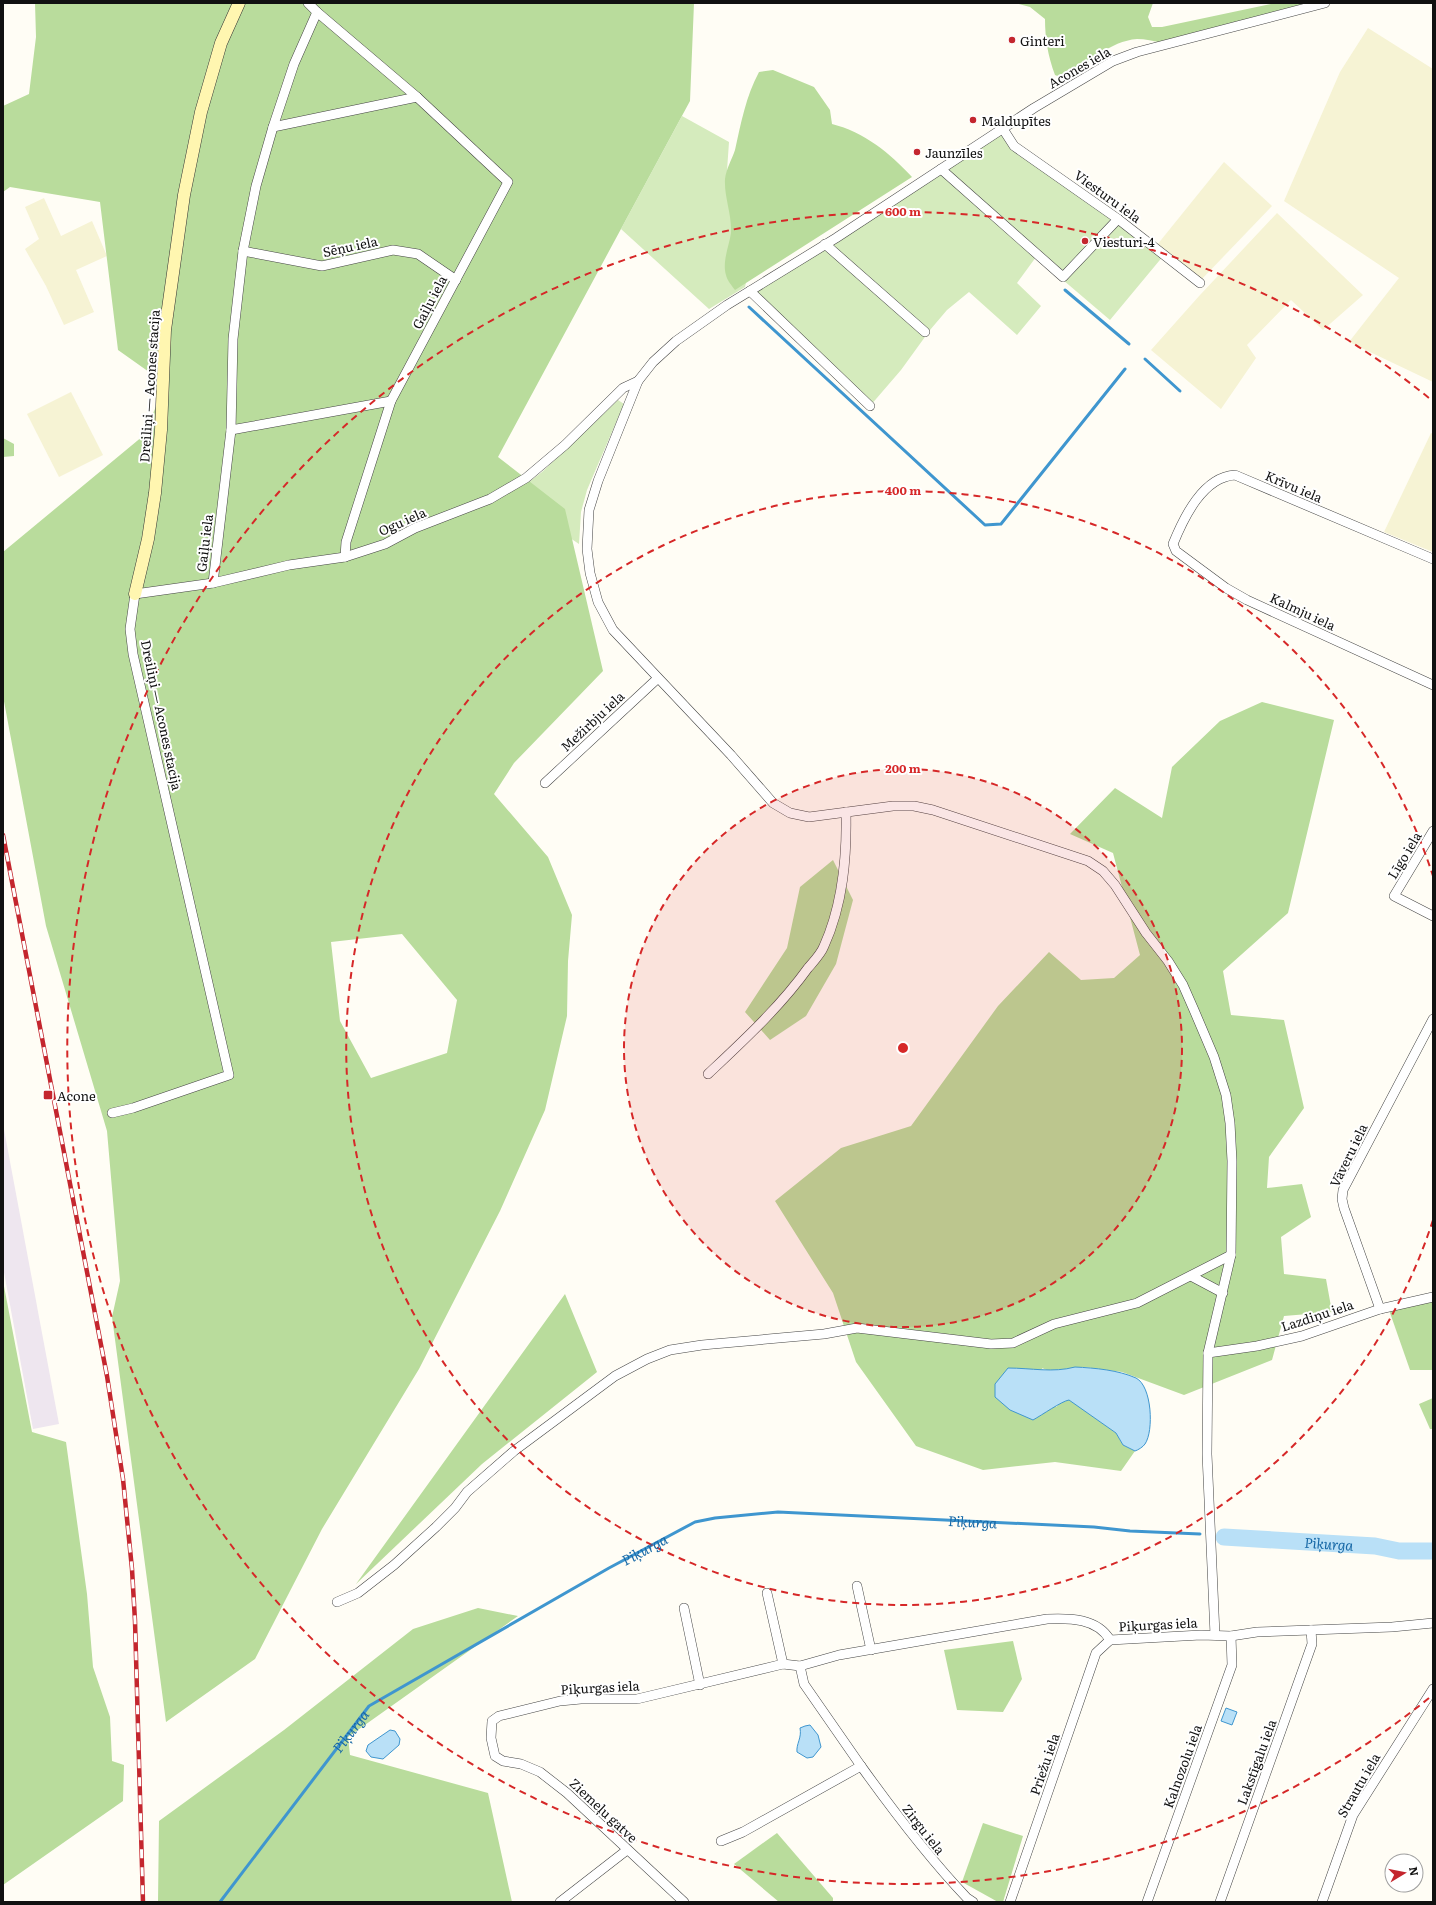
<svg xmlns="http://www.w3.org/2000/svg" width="1436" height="1905" font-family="Literata,serif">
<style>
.industrial{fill:#eee6ef}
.farmland{fill:#f6f3d4}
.green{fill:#d5ebbd}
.forest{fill:#b9dc9c;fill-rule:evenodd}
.water{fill:#b9e0f7;stroke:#3f96cf}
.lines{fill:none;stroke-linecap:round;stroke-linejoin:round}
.stream{stroke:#3f96cf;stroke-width:3}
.river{stroke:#b9e0f7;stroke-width:17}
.street-casing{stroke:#444;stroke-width:10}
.secondary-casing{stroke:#333;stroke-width:13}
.street{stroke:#fff;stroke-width:9}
.secondary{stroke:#fff6b0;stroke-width:12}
.rail-casing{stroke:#c4262e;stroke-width:4.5}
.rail{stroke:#fff;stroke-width:3;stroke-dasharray:9;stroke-linecap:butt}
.ring{fill:none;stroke:#d62828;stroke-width:2;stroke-dasharray:7 5}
.poi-dot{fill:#c4262e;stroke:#fff;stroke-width:1.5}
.labels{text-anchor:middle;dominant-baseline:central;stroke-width:4;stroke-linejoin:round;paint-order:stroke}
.poi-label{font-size:13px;fill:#111;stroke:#fff;text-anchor:start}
.street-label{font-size:13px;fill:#111;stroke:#fff}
.water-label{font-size:14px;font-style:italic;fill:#1768a6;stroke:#fff}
.centre{fill:#d62828;stroke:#fff;stroke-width:2}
.ring-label{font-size:12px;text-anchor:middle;font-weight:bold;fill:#d62828;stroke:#fff;stroke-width:4;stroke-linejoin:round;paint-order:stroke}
</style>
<rect width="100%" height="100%" fill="#fffdf5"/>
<path class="industrial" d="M3 1124 59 1424 33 1429 3 1267Z"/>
<g class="farmland">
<path d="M1368 28 1433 69V382L1349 342 1399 278 1284 201 1340 72Z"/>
<path d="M1224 162 1272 206 1201 280 1157 245Z"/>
<path d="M44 198 61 236 92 221 107 256 76 270 94 312 64 325 46 286 25 249 39 239 25 207Z"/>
<path d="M1277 213 1363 295 1323 330 1291 300 1247 345 1256 358 1221 409 1151 350 1200 295Z"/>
<path d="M71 392 103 455 59 477 27 414Z"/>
<path d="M1431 433 1433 434V552L1384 532Z"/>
</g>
<g class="green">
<path d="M682 116 729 142 726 185 756 239 745 287 709 309 621 229Z"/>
<path d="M1003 129 1015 146 1164 255 1110 320 1036 257 1017 283 1041 306 1017 335 969 292 947 310 930 330 901 370 870 406 750 291Z"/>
<path d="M618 400 624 404 587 490 581 512 579 544 509 497 542 472Z"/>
</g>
<g class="forest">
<path d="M35 3H694L690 101 498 457 565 509 603 671 514 763 494 794 548 857 572 915 568 961 567 1016 545 1110 500 1211 419 1369 322 1529 255 1659 166 1722 112 1317 120 1281 107 1131 46 926 3 696V552L143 436 166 384 118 350 100 202 10 187 3 192V106L29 94 36 37ZM402 934 457 1000 447 1053 371 1078 340 1021 331 942Z"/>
<path d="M1015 3H1153L1148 17 1152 27H1162L1276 3H1306L1308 8 1162 43C1154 41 1145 39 1137 39 1110 41 1088 63 1068 80L1055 75C1048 56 1045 39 1045 19L1030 7Z"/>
<path d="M773 70 814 87 830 110 832 124C864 132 890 153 912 177L735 290C732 286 727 280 726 275 722 262 729 246 731 233 732 214 724 197 725 179 726 169 732 159 735 150 741 123 746 96 759 72Z"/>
<path d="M3 438 14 444V456L3 457Z"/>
<path d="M1262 702 1334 720 1288 913 1223 971 1231 1015 1284 1020 1304 1108 1269 1157 1267 1188 1302 1184 1311 1217 1281 1237 1284 1274 1326 1279 1332 1312 1284 1316 1272 1360 1184 1395 1122 1372 1084 1367 1049 1371 1042 1368 1056 1407 1064 1400H1070L1116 1433 1123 1445 1135 1451 1121 1471 1055 1462 983 1470 916 1446 856 1362 833 1293 775 1201 841 1148 911 1126 998 1006 1049 952 1081 980 1114 978 1140 955 1113 853 1070 834 1115 788 1162 818 1172 767 1220 721Z"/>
<path d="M833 860 853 900 836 964 806 1016 770 1040 745 1012 787 948 800 887Z"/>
<path d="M3 1281 32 1432 66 1442 87 1594 93 1667 110 1717 112 1761 124 1765 123 1801 3 1885Z"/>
<path d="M565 1294 597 1372 482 1464 356 1584Z"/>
<path d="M1433 1300V1370H1410L1389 1310Z"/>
<path d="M1433 1398V1429H1430L1419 1404Z"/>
<path d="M478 1608 518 1616 348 1737 350 1755 488 1793 512 1902H158L159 1821 284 1730 413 1629Z"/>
<path d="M1013 1641 1022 1679 1003 1712 957 1710 944 1650Z"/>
<path d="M983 1823 1023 1836 1003 1902H998L962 1882Z"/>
<path d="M777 1833 833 1898V1902H779L734 1864Z"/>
</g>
<g class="water">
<path d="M1075 1367C1095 1368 1118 1370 1136 1378 1152 1386 1154 1431 1145 1444 1143 1447 1138 1450 1135 1451L1123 1445 1116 1433 1069 1400C1062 1401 1042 1415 1033 1420L1010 1410 995 1397V1384L1008 1368C1031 1368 1053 1373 1075 1367Z"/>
<path d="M1226 1708 1237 1712 1232 1725 1221 1721Z"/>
<path d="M810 1725 818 1735 821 1747 813 1757 807 1758 797 1752C796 1744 802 1738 800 1728L805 1726Z"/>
<path d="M390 1730 395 1731 400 1739 399 1745 383 1759 371 1757 366 1751 368 1745Z"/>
</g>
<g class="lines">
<g class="stream">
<path d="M1065 290 1129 344"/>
<path d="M749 307 985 525 1001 524 1125 369"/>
<path d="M1145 359 1180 391"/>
<path id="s1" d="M220 1902 369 1706 609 1568 695 1522 715 1518 778 1512 1094 1527 1130 1531 1200 1534"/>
</g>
<path class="river" id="s2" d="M1224 1537 1375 1546 1399 1551H1433"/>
<defs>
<g id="street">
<path d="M308 3 317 12"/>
<path d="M273 127 417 97"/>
<path d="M1003 129 1014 146 1118 219 1200 283"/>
<path d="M941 169 1063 277 1118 219"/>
<path d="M825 244 925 332"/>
<path d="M243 251 322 266 393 250 418 254 456 280"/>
<path d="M750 291 870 406"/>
<path d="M231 430 391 401"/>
<path d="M1433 559 1235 475C1203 477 1184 517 1173 544L1176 551 1226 588 1247 600 1433 685"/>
<path d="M213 583 231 430 233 339 243 251 256 186 273 127 294 64 317 12 417 97 508 182 391 401 346 542 345 557"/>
<path d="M545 783 657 679"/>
<path d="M1433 831 1394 896 1433 916"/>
<path d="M708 1074C743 1041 780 1007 808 968 814 961 821 954 824 946 843 904 847 858 846 812"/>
<path d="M112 1113 133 1108 229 1075 133 654 130 629 135 594 213 583 289 565 345 557 385 544 415 528 490 499 526 478 565 445 623 388 638 381"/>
<path d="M1191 1276 1223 1293"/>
<path d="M1380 1309 1344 1208 1342 1199 1343 1190 1433 1019"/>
<path d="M1208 1353 1257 1346 1302 1336 1380 1309 1433 1297"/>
<path d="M857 1586 871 1650"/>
<path d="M767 1593 783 1664"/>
<path d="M337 1602 358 1593 394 1565 436 1527 455 1508 467 1492 514 1451 615 1376 647 1359 670 1350 702 1345 824 1334 857 1328 991 1344 1013 1343 1054 1324 1137 1303 1231 1255"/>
<path d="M684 1608 700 1685"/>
<path d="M1215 1635 1207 1454 1208 1353 1231 1255 1232 1161 1230 1123 1226 1095 1214 1057 1194 1010 1183 985 1168 961 1146 933 1115 885 1103 871 1088 861 933 810 914 806H893L809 817 790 813 773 803 731 755 613 630 598 602 590 573 587 549 589 510 598 481 638 381 653 362 676 341 727 305 836 238 1034 108 1113 61 1137 52 1325 3"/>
<path d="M1110 1640 1201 1635 1231 1636 1257 1632 1392 1627 1433 1623"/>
<path d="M861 1766C894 1812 928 1857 967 1898L973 1902"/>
<path d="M721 1841 743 1832 861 1766 804 1684 800 1666"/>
<path d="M560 1902 627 1850"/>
<path d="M684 1902 567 1793 540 1772 521 1764 503 1761 495 1756 491 1738 492 1721 499 1716 560 1701 581 1699H637L783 1664 800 1666 839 1655 1047 1619C1070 1618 1097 1618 1110 1640"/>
<path d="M1010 1902 1096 1653 1110 1640"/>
<path d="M1147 1902 1232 1665 1231 1636"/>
<path d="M1220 1902 1312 1644 1311 1630"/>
<path d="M1322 1902 1353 1815 1433 1689"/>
</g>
<path id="secondary" d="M135 594 148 539 155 493 161 430 165 330 184 195 201 112 221 43 239 3"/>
</defs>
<use href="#street" class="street-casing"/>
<use href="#secondary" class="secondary-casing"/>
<use href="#street" class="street"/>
<use href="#secondary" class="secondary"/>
<defs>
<path id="rail" d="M3 835 107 1376 123 1479 132 1569 135 1621 143 1902"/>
</defs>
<use href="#rail" class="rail-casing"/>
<use href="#rail" class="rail"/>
</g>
<circle cx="903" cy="1048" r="279" fill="#d62828" fill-opacity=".12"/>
<g class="ring">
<circle cx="903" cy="1048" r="279"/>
<path d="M1433 1220A557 557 0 1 1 1433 876"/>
<path d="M1429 1698A836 836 0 1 1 1429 398"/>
</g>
<g class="poi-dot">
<circle cx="1012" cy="40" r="4"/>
<circle cx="973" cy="120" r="4"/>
<circle cx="917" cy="152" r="4"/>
<circle cx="1085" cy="241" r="4"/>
<rect x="43" y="1090" width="10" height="10" rx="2"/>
</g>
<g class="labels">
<g class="poi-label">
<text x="1020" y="40">Ginteri</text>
<text x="981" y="120">Maldupītes</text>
<text x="925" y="152">Jaunzīles</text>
<text x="1093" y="241">Viesturi-4</text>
<text x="57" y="1095">Acone</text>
</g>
<g class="street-label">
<text transform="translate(1079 67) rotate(-30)">Acones iela</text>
<text transform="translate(1108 196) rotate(36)">Viesturu iela</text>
<text transform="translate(350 246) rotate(-12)">Sēņu iela</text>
<text transform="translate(429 302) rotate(-62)">Gaiļu iela</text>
<text transform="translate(149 386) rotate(-86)">Dreiliņi — Acones stacija</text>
<text transform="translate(1294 486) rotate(23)">Krīvu iela</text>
<text transform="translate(402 521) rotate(-24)">Ogu iela</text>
<text transform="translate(204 543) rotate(-83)">Gaiļu iela</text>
<text transform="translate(1303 611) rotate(25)">Kalmju iela</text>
<text transform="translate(162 715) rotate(78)">Dreiliņi — Acones stacija</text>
<text transform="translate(592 721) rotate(-43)">Mežirbju iela</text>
<text transform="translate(1404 855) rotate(-59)">Līgo iela</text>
<text transform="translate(1348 1155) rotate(-64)">Vāveru iela</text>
<text transform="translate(1317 1315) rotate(-18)">Lazdiņu iela</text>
<text transform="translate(1158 1624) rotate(-3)">Piķurgas iela</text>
<text transform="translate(600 1687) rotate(-3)">Piķurgas iela</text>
<text transform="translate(1256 1762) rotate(-70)">Lakstīgalu iela</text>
<text transform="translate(1044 1764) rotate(-71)">Priežu iela</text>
<text transform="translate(1182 1766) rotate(-70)">Kalnozolu iela</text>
<text transform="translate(1358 1785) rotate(-60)">Strautu iela</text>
<text transform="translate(604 1810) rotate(43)">Ziemeļu gatve</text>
<text transform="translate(924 1829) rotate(52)">Zirgu iela</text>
</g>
<g class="water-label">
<text stroke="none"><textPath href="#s1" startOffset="899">Piķurga</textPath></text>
<text stroke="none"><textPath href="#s2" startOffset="105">Piķurga</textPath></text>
<text stroke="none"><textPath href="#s1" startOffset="563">Piķurga</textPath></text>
<text stroke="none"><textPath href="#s1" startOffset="215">Piķurga</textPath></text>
</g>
</g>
<circle cx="903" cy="1048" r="6" class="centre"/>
<g class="ring-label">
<text x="903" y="216">600 m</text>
<text x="903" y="495">400 m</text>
<text x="903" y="773">200 m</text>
</g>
<rect width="1436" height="1905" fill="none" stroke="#111111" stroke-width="8"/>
<g transform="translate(1404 1873) rotate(80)"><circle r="19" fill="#ffffff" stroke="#a0a0a0"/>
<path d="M0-3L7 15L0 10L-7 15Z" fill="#c4262e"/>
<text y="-6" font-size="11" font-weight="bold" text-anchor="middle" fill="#111111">N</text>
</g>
</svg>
